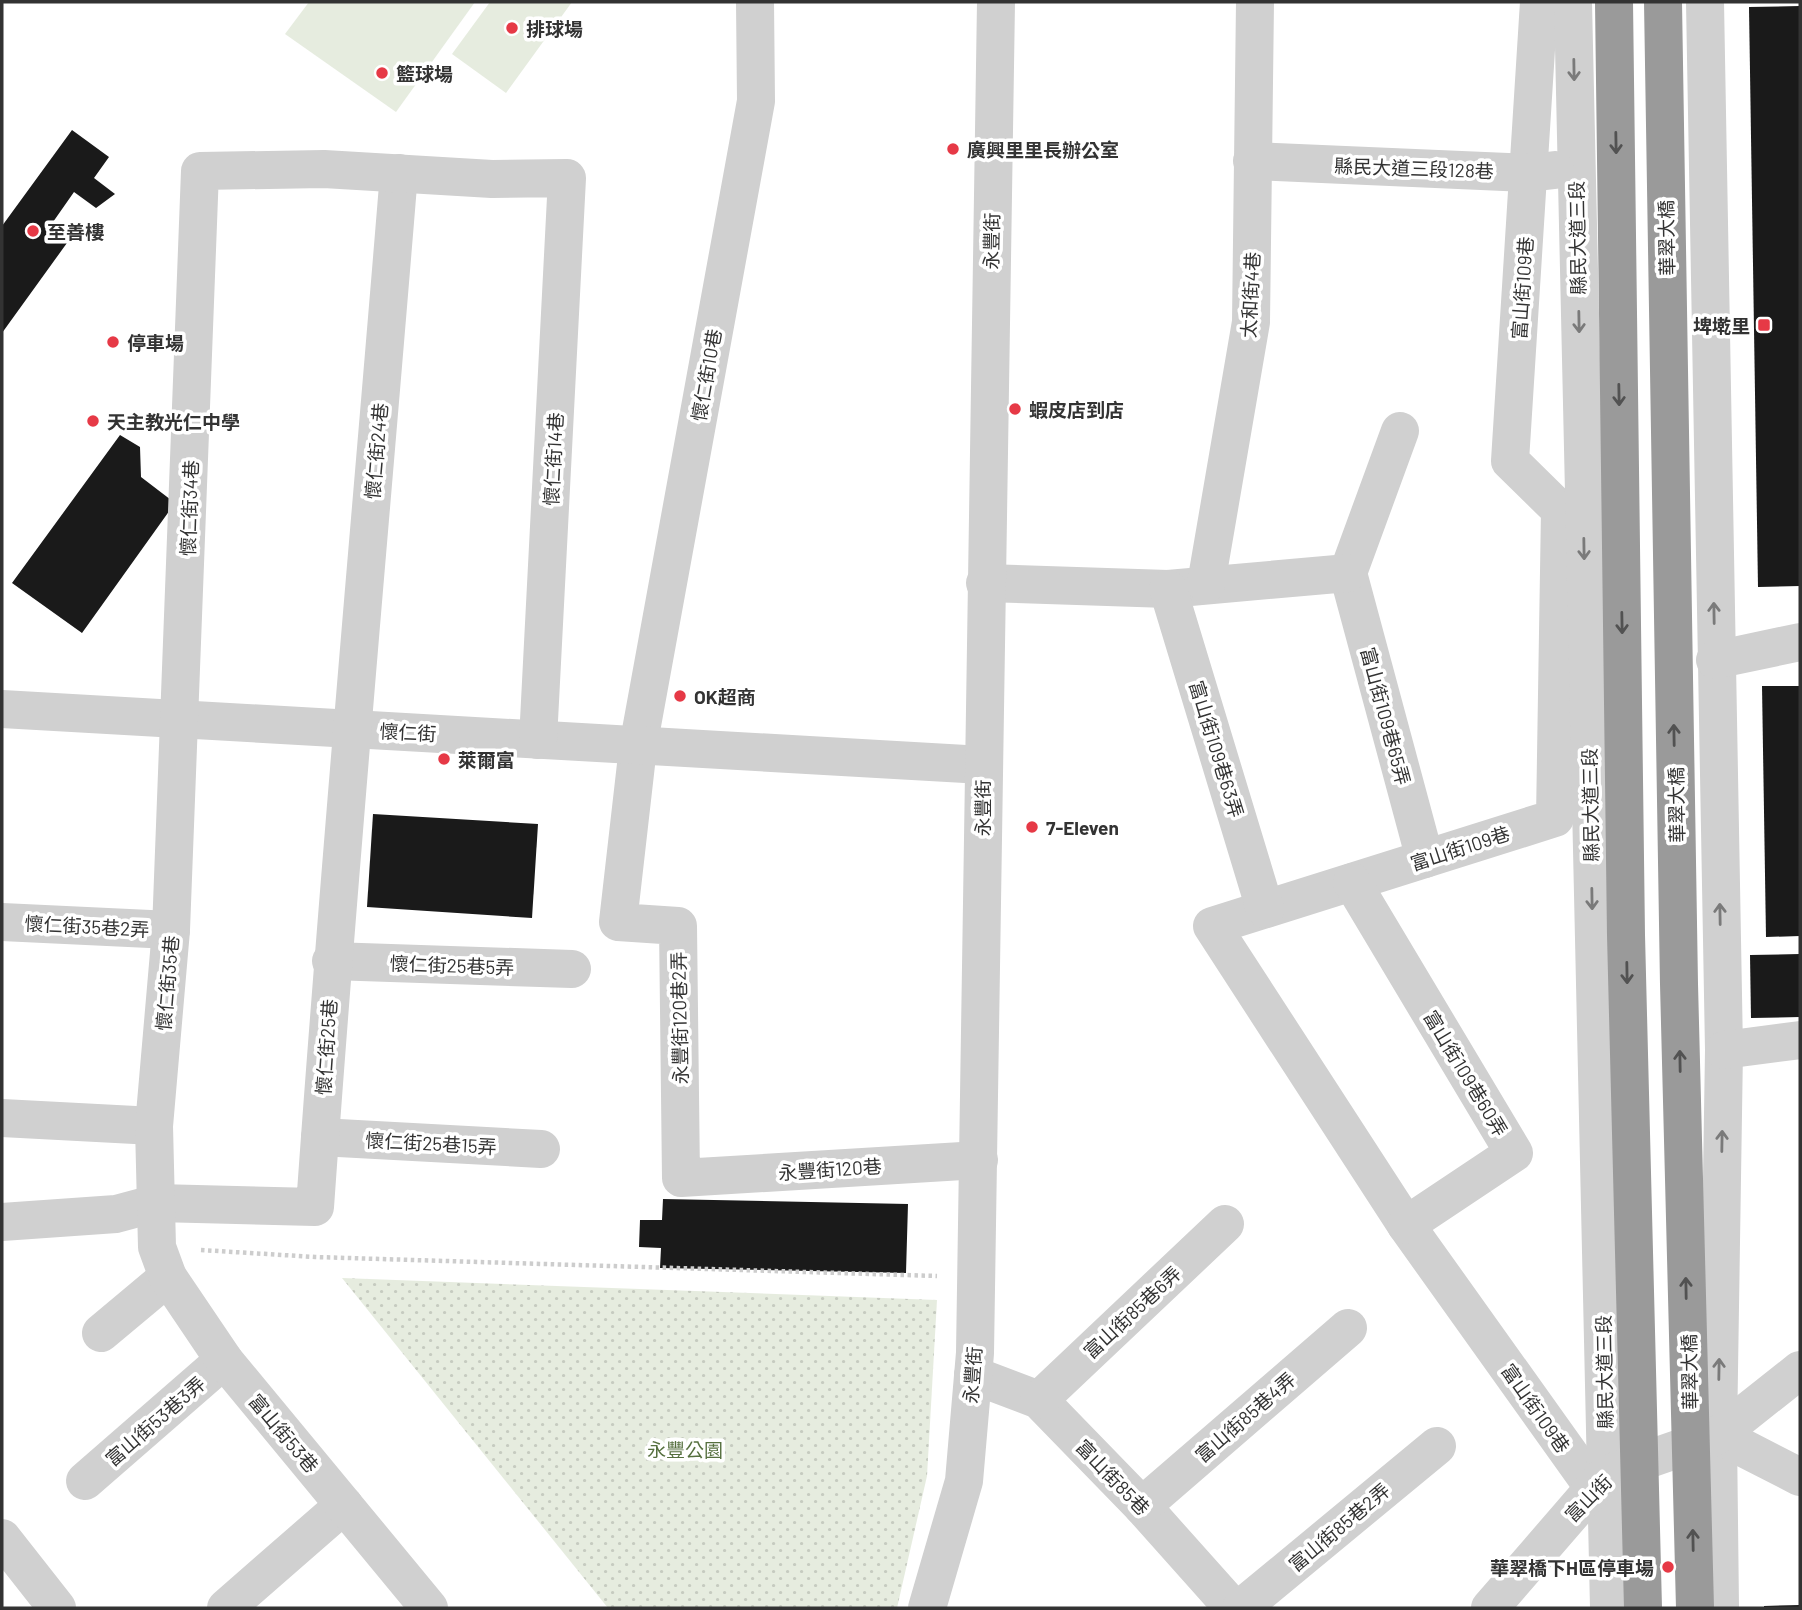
<svg xmlns="http://www.w3.org/2000/svg" width="1802" height="1610" font-family="Barlow,'Noto Sans TC',sans-serif">
<style>
.grass{fill:url(#grass-dots)}
.pitch{fill:#e6ecdf}
.building{fill:#1a1a1a}
.lines{fill:none;stroke-linecap:round;stroke-linejoin:round}
.path{stroke:#cdcdcd;stroke-width:4.5;stroke-dasharray:3.5 3.5;stroke-linecap:butt}
.minor{stroke:#d0d0d0;stroke-width:38}
.highway-bridge{stroke:#9a9a9a;stroke-width:38}
.oneway{stroke:#7a7a7a}
.oneway2{stroke:#525252}
.poi-dot{fill:#e63946;stroke:#fff;stroke-width:2.5}
.labels{text-anchor:middle;dominant-baseline:central;stroke-width:7;stroke-linejoin:round;paint-order:stroke}
.poi-label{font-size:19px;font-weight:bold;fill:#333;stroke:#fff;text-anchor:start}
.street-label{font-size:19px;fill:#333;stroke:#fff}
.park-label{font-size:19px;fill:#56703f;stroke:#fff}
</style>
<defs>
<pattern id="grass-dots" width="8" height="8" patternUnits="userSpaceOnUse" patternTransform="scale(1.75)"><rect width="8" height="8" fill="#e6ecdf"/><path d="M2 2h.1M6 6h.1" fill="none" stroke="#c6cbc0" stroke-width="1.8" stroke-linecap="round"/></pattern>
</defs>
<rect width="100%" height="100%" fill="#fff"/>
<path class="grass" d="M342 1278 937 1300 927 1476 897 1608H608Z"/>
<g class="pitch">
<path d="M309 2H475L396 112 285 34Z"/>
<path d="M490 2H572L506 93 452 54Z"/>
</g>
<g class="building">
<path d="M1800 6V586L1758 587 1749 7Z"/>
<path d="M72 130 109 157 94 178 115 194 96 208 74 192 53 222 72 236 2 333V226Z"/>
<path d="M120 435 140 447 141 477 175 503 82 633 12 583Z"/>
<path d="M1762 686H1800V936L1766 937Z"/>
<path d="M373 814 538 824 532 918 367 907Z"/>
<path d="M1800 954V1017L1751 1018 1750 955Z"/>
<path d="M663 1199 908 1204 906 1273 660 1268 661 1248 639 1247 640 1220H662Z"/>
<path d="M1800 1605V1608H1764V1606Z"/>
</g>
<g class="lines">
<path class="path" d="M201 1250 315 1257 937 1276"/>
<g class="minor">
<path d="M755 2 756 101 638 747 618 922 678 926 681 1178 979 1160"/>
<path d="M1539 2 1510 461 1560 510 1555 818 1212 926 1406 1225 1593 1487"/>
<path d="M1573 2 1609 1608"/>
<path d="M1705 2 1724 1050 1718 1435 1720 1608"/>
<path d="M1252 161 1529 173 1555 170"/>
<path d="M1400 431 1348 573 1425 859"/>
<path d="M985 583 1168 589 1348 573"/>
<path d="M1206 584 1251 322 1255 2"/>
<path d="M1168 589 1265 909"/>
<path d="M1715 660 1800 642"/>
<path d="M2 709 983 765"/>
<path d="M1352 882 1514 1153 1406 1225"/>
<path d="M2 922 171 930"/>
<path d="M331 961 572 969"/>
<path d="M1724 1050 1800 1040"/>
<path d="M2 1118 154 1126"/>
<path d="M320 1137 541 1149"/>
<path d="M2 1222 116 1214 157 1203 315 1207C339 862 371 518 399 173"/>
<path d="M101 1333 168 1277"/>
<path d="M973 1375 1039 1400 1142 1506 1233 1608"/>
<path d="M1039 1400 1225 1224"/>
<path d="M1718 1435 1800 1477"/>
<path d="M85 1481 224 1360"/>
<path d="M1142 1506 1348 1328"/>
<path d="M2 1538 57 1608"/>
<path d="M226 1608 344 1505"/>
<path d="M429 1608 224 1360 168 1277 157 1247 154 1126 171 930 200 171 324 169 492 179 567 178 538 740"/>
<path d="M927 1608 964 1481 975 1353 996 2"/>
<path d="M1241 1608 1437 1446"/>
<path d="M1490 1608 1606 1474 1718 1435 1800 1370"/>
</g>
<g class="highway-bridge">
<path d="M1614 2 1626 935 1643 1608"/>
<path d="M1663 2 1679 984 1695 1608"/>
</g>
</g>
<defs><path id="oneway-shaft" d="M-6 0H5M1.5-3L5.5 0L1.5 3" fill="none" stroke-width="1.6" stroke-linecap="round" stroke-linejoin="round" transform="scale(1.75)"/></defs>
<g class="oneway">
<use href="#oneway-shaft" transform="translate(1574 70) rotate(89)"/>
<use href="#oneway-shaft" transform="translate(1579 322) rotate(89)"/>
<use href="#oneway-shaft" transform="translate(1584 549) rotate(89)"/>
<use href="#oneway-shaft" transform="translate(1714 613) rotate(-91)"/>
<use href="#oneway-shaft" transform="translate(1592 899) rotate(89)"/>
<use href="#oneway-shaft" transform="translate(1720 914) rotate(-91)"/>
<use href="#oneway-shaft" transform="translate(1722 1141) rotate(-89)"/>
<use href="#oneway-shaft" transform="translate(1719 1369) rotate(-89)"/>
</g>
<g class="oneway2">
<use href="#oneway-shaft" transform="translate(1616 143) rotate(89)"/>
<use href="#oneway-shaft" transform="translate(1619 395) rotate(89)"/>
<use href="#oneway-shaft" transform="translate(1622 623) rotate(89)"/>
<use href="#oneway-shaft" transform="translate(1674 735) rotate(-91)"/>
<use href="#oneway-shaft" transform="translate(1627 973) rotate(89)"/>
<use href="#oneway-shaft" transform="translate(1680 1061) rotate(-91)"/>
<use href="#oneway-shaft" transform="translate(1686 1288) rotate(-91)"/>
<use href="#oneway-shaft" transform="translate(1693 1540) rotate(-91)"/>
</g>
<g class="poi-dot">
<circle cx="512" cy="28" r="7"/>
<circle cx="382" cy="73" r="7"/>
<circle cx="953" cy="149" r="7"/>
<circle cx="33" cy="231" r="7"/>
<rect x="1757" y="318" width="14" height="14" rx="3.5"/>
<circle cx="113" cy="342" r="7"/>
<circle cx="1015" cy="409" r="7"/>
<circle cx="93" cy="421" r="7"/>
<circle cx="680" cy="696" r="7"/>
<circle cx="444" cy="759" r="7"/>
<circle cx="1032" cy="827" r="7"/>
<circle cx="1668" cy="1567" r="7"/>
</g>
<g class="labels">
<g class="poi-label">
<text x="526" y="28">排球場</text>
<text x="396" y="73">籃球場</text>
<text x="967" y="149">廣興里里長辦公室</text>
<text x="47" y="231">至善樓</text>
<text x="1750" y="325" text-anchor="end">埤墘里</text>
<text x="127" y="342">停車場</text>
<text x="1029" y="409">蝦皮店到店</text>
<text x="107" y="421">天主教光仁中學</text>
<text x="694" y="696">OK超商</text>
<text x="458" y="759">萊爾富</text>
<text x="1046" y="827">7-Eleven</text>
<text x="1654" y="1567" text-anchor="end">華翠橋下H區停車場</text>
</g>
<g class="street-label">
<text transform="translate(1414 168) rotate(2)">縣民大道三段128巷</text>
<text transform="translate(1577 238) rotate(-91)">縣民大道三段</text>
<text transform="translate(1666 238) rotate(-91)">華翠大橋</text>
<text transform="translate(991 241) rotate(-89)">永豐街</text>
<text transform="translate(1522 288) rotate(-86)">富山街109巷</text>
<text transform="translate(1250 295) rotate(-87)">太和街4巷</text>
<text transform="translate(706 375) rotate(-80)">懷仁街10巷</text>
<text transform="translate(376 451) rotate(-85)">懷仁街24巷</text>
<text transform="translate(553 459) rotate(-87)">懷仁街14巷</text>
<text transform="translate(189 508) rotate(-88)">懷仁街34巷</text>
<text transform="translate(1386 716) rotate(75)">富山街109巷65弄</text>
<text transform="translate(408 732) rotate(3)">懷仁街</text>
<text transform="translate(1217 749) rotate(73)">富山街109巷63弄</text>
<text transform="translate(1590 805) rotate(-91)">縣民大道三段</text>
<text transform="translate(1676 805) rotate(-91)">華翠大橋</text>
<text transform="translate(982 808) rotate(-90)">永豐街</text>
<text transform="translate(1460 848) rotate(-18)">富山街109巷</text>
<text transform="translate(87 926) rotate(3)">懷仁街35巷2弄</text>
<text transform="translate(452 965) rotate(2)">懷仁街25巷5弄</text>
<text transform="translate(167 983) rotate(-85)">懷仁街35巷</text>
<text transform="translate(679 1018) rotate(-91)">永豐街120巷2弄</text>
<text transform="translate(326 1047) rotate(-86)">懷仁街25巷</text>
<text transform="translate(1466 1073) rotate(59)">富山街109巷60弄</text>
<text transform="translate(431 1143) rotate(3)">懷仁街25巷15弄</text>
<text transform="translate(830 1169) rotate(-4)">永豐街120巷</text>
<text transform="translate(1132 1312) rotate(-43)">富山街85巷6弄</text>
<text transform="translate(1604 1372) rotate(-91)">縣民大道三段</text>
<text transform="translate(1689 1372) rotate(-91)">華翠大橋</text>
<text transform="translate(972 1375) rotate(-86)">永豐街</text>
<text transform="translate(1536 1408) rotate(55)">富山街109巷</text>
<text transform="translate(1245 1417) rotate(-41)">富山街85巷4弄</text>
<text transform="translate(155 1421) rotate(-41)">富山街53巷3弄</text>
<text transform="translate(284 1433) rotate(50)">富山街53巷</text>
<text transform="translate(1113 1477) rotate(46)">富山街85巷</text>
<text transform="translate(1588 1498) rotate(-45)">富山街</text>
<text transform="translate(1339 1527) rotate(-40)">富山街85巷2弄</text>
</g>
<g class="park-label">
<text x="685" y="1449">永豐公園</text>
</g>
</g>
<rect width="1802" height="1610" fill="none" stroke="#333333" stroke-width="7"/>
</svg>
